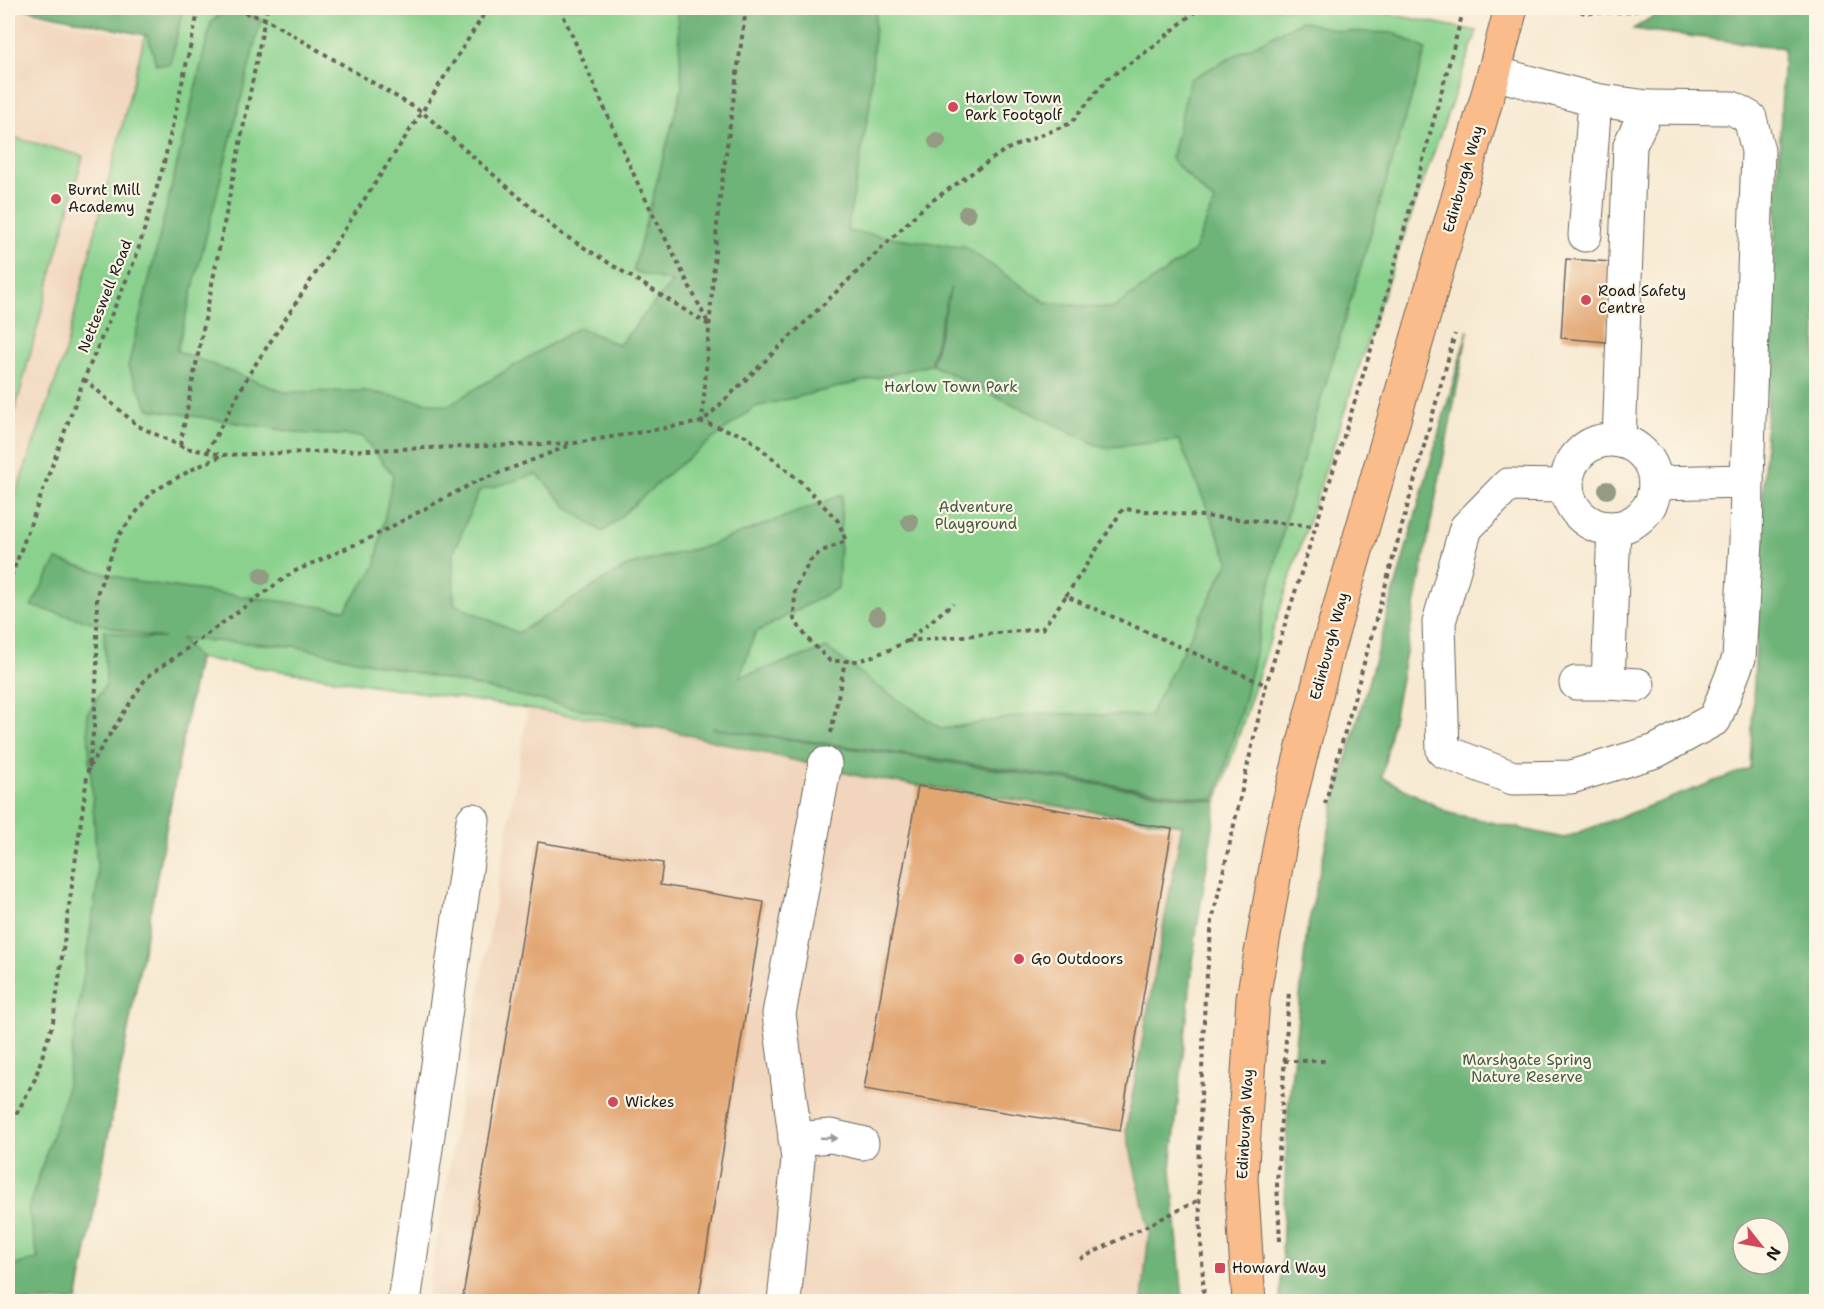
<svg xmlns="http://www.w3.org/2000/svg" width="1824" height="1309" font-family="'Shantell Sans',sans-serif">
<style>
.built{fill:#f1d5bc}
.green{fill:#89d18d;stroke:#527654;stroke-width:1.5}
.forest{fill:#6eb378;stroke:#45684a;stroke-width:1.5;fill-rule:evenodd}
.building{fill:#e2a672}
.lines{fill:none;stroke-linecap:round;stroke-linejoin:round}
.minor-casing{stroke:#69645b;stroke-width:35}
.highway-casing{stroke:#69645b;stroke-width:35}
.path{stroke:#69645b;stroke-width:4;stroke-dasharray:4.5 4.5;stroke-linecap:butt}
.minor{stroke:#fff;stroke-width:33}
.highway{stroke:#f9bc8a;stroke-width:33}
.tree{fill:#939b83}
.oneway{fill:#999}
.poi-dot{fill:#d1495b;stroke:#fcf5e5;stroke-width:2}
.labels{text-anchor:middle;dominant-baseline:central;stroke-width:4.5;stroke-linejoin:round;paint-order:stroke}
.poi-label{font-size:15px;fill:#1c1c1c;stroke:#fcf5e5;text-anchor:start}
.street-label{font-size:15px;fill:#1c1c1c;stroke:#fcf5e5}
.park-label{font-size:15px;fill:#425b44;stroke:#fcf5e5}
</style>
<rect width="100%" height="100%" fill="#fcf5e5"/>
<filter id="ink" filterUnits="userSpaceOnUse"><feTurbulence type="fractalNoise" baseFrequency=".0167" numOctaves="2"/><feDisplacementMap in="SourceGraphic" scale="12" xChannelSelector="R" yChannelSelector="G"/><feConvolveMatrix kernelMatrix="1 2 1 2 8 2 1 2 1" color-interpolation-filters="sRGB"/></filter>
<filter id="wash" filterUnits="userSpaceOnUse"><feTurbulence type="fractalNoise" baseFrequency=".008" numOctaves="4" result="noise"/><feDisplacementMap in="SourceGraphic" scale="24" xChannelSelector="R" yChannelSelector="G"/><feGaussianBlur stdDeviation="1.35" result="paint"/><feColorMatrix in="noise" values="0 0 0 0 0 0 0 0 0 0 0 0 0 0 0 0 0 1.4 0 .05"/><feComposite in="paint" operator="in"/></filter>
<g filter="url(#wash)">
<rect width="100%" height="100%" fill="#f7e9d1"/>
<g class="built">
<path d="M8 9 145 39 63 360 8 516Z"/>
<path d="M528 709 1188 816 1134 1143 1155 1301 426 1302Z"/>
</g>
<g class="green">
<path d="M21 8H1359L1477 31 1378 309 1217 802 861 758 528 709 198 658 77 1301 8 1302V516L63 360 145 35Z"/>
<path d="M8 136 83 156 8 437Z"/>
</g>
<g class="forest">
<path d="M19 8H183L170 65 156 64 148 36Z"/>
<path d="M226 8H236L261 20 177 351 284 392 366 391 447 406 579 327 619 345 672 282 633 271 682 88 677 8H876L870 104 847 231 961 247 962 245 1045 302 1112 309 1194 251 1214 202 1171 159 1190 79 1301 21 1340 31 1394 33 1426 49 1287 513 1244 701 1215 800 931 758 712 728 1217 802 1196 934 1171 1168 1183 1301H1142L1149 1231 1126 1130 1182 825 863 777 585 710 293 646 181 639 198 658 77 1301 8 1302V1267L38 1259 28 1210 65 1095 98 881 87 714 106 684 104 630 142 638H164L145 636 31 606 57 560 137 582 345 610 375 567 393 475 362 436 308 434 149 409 128 367 211 23ZM951 287 932 365 1103 448 1179 440 1229 561 1149 716 1037 713 942 729 880 688 827 648 740 677 755 633 838 588 842 495 710 545 627 566 518 633 454 604 453 554 479 491 537 474 569 509 603 532 674 469 755 407 930 365Z"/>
<path d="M1666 8H1816V1301L1280 1302 1288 1110 1307 930 1338 789 1468 330 1382 777 1449 813 1564 838 1750 768 1784 48 1633 29ZM1743 1228H1779V1264H1743Z"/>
</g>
<g id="blocks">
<g class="building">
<path d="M1566 259 1612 262 1606 342 1561 338Z"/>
<path d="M918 786 1172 829 1120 1131 864 1089Z"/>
<path d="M538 842 663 863 660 885 764 902 698 1302H462Z"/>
</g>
</g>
</g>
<g filter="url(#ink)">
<use href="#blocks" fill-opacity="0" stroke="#69645b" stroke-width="1.5"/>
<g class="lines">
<defs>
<g id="minor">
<path d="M1494 73 1595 100 1648 107"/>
<path d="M1585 235 1595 100"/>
<circle cx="1611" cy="484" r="44"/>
<path d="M1619 441 1630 145 1648 107 1732 108 1750 118 1758 151 1747 481"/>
<path d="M1567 486 1508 485 1466 528 1439 622 1443 751 1513 778 1571 777 1656 751 1715 719 1739 658 1746 542 1747 481 1655 483"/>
<path d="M1614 528 1608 683 1638 685"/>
<path d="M1576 683H1608"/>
<path d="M795 1139 831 1136 862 1143"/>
<path d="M404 1302 473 820"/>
<path d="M784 1302 798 1159 779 1014 825 764"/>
</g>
<path id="highway" d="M1249 1302 1241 1178 1253 998 1283 827 1327 651 1494 73 1511 8"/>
</defs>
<use href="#minor" class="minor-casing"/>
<use href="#highway" class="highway-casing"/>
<g class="path">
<path d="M227 8 266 19 422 112 559 232 709 325"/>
<path d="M560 8 638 184 709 325"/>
<path d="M746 8 718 212 702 422 746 436 801 482 838 521 846 541 820 552 810 561 795 588 794 619 807 638 830 661H859L889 650 907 641 953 603"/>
<path d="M1572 8 1585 13 1633 12 1642 8"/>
<path d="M84 379 138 426 185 448 223 455 575 443 702 422 926 205 1005 150 1071 123 1107 79 1153 47 1199 8"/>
<path d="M180 445 267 8"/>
<path d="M207 452 251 371 422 112 488 8"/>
<path d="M8 585 84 379 136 257 163 167 199 8"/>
<path d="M1066 596 1123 509 1315 526"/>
<path d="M907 641 1042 629 1066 596 1266 685"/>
<path d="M831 733 845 661"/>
<path d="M89 767 146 678 293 572 372 537 473 483 571 445"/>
<path d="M1325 804 1455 334"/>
<path d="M1284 1061H1327"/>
<path d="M8 1130 35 1079 53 1022 94 727 97 663V594L118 536 152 492 191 470 221 456"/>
<path d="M1280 1241 1277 1184 1289 991"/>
<path d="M1080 1259 1199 1200"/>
<path d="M1204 1302 1198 1172 1205 996 1212 921 1266 685 1378 327 1464 8"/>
</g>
<use href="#minor" class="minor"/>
<use href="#highway" class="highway"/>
</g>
<g class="tree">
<circle cx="937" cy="141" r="9"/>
<circle cx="967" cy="214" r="9"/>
<circle cx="1607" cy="490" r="9"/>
<circle cx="910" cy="522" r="9"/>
<circle cx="262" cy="576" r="9"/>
<circle cx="877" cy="616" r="9"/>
</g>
<defs><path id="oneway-solid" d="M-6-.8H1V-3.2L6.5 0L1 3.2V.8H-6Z" transform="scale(1.5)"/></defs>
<use class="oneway" href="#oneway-solid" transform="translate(829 1138) rotate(2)"/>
</g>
<g class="poi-dot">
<circle cx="953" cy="107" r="6"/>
<circle cx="56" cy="199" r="6"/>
<circle cx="1586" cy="300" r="6"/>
<circle cx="1019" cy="959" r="6"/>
<circle cx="613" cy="1102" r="6"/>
<rect x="1214" y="1262" width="12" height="12" rx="3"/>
</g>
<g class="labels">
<g class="poi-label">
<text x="965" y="98">Harlow Town<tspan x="965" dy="17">Park Footgolf</tspan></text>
<text x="68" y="190">Burnt Mill<tspan x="68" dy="17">Academy</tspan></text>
<text x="1598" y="291">Road Safety<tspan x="1598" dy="17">Centre</tspan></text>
<text x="1031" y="959">Go Outdoors</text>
<text x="625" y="1102">Wickes</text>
<text x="1232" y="1268">Howard Way</text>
</g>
<g class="street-label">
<text transform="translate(1463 179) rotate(-74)">Edinburgh Way</text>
<text transform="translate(105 296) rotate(-68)">Netteswell Road</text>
<text transform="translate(1329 646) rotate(-75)">Edinburgh Way</text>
<text transform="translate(1245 1124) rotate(-87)">Edinburgh Way</text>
</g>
<g class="park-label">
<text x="951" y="387">Harlow Town Park</text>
<text x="976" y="507">Adventure<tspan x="976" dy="17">Playground</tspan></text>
<text x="1527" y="1060">Marshgate Spring<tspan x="1527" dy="17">Nature Reserve</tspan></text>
</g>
</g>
<rect width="1824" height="1309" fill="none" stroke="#fcf5e5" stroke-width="30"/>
<g transform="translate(1761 1246) rotate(121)"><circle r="28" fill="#fcf5e5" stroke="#a29e95" stroke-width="1.5"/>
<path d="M0-4.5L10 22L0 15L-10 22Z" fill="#d1495b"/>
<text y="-9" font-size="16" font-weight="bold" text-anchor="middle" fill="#1c1c1c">N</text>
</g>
</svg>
